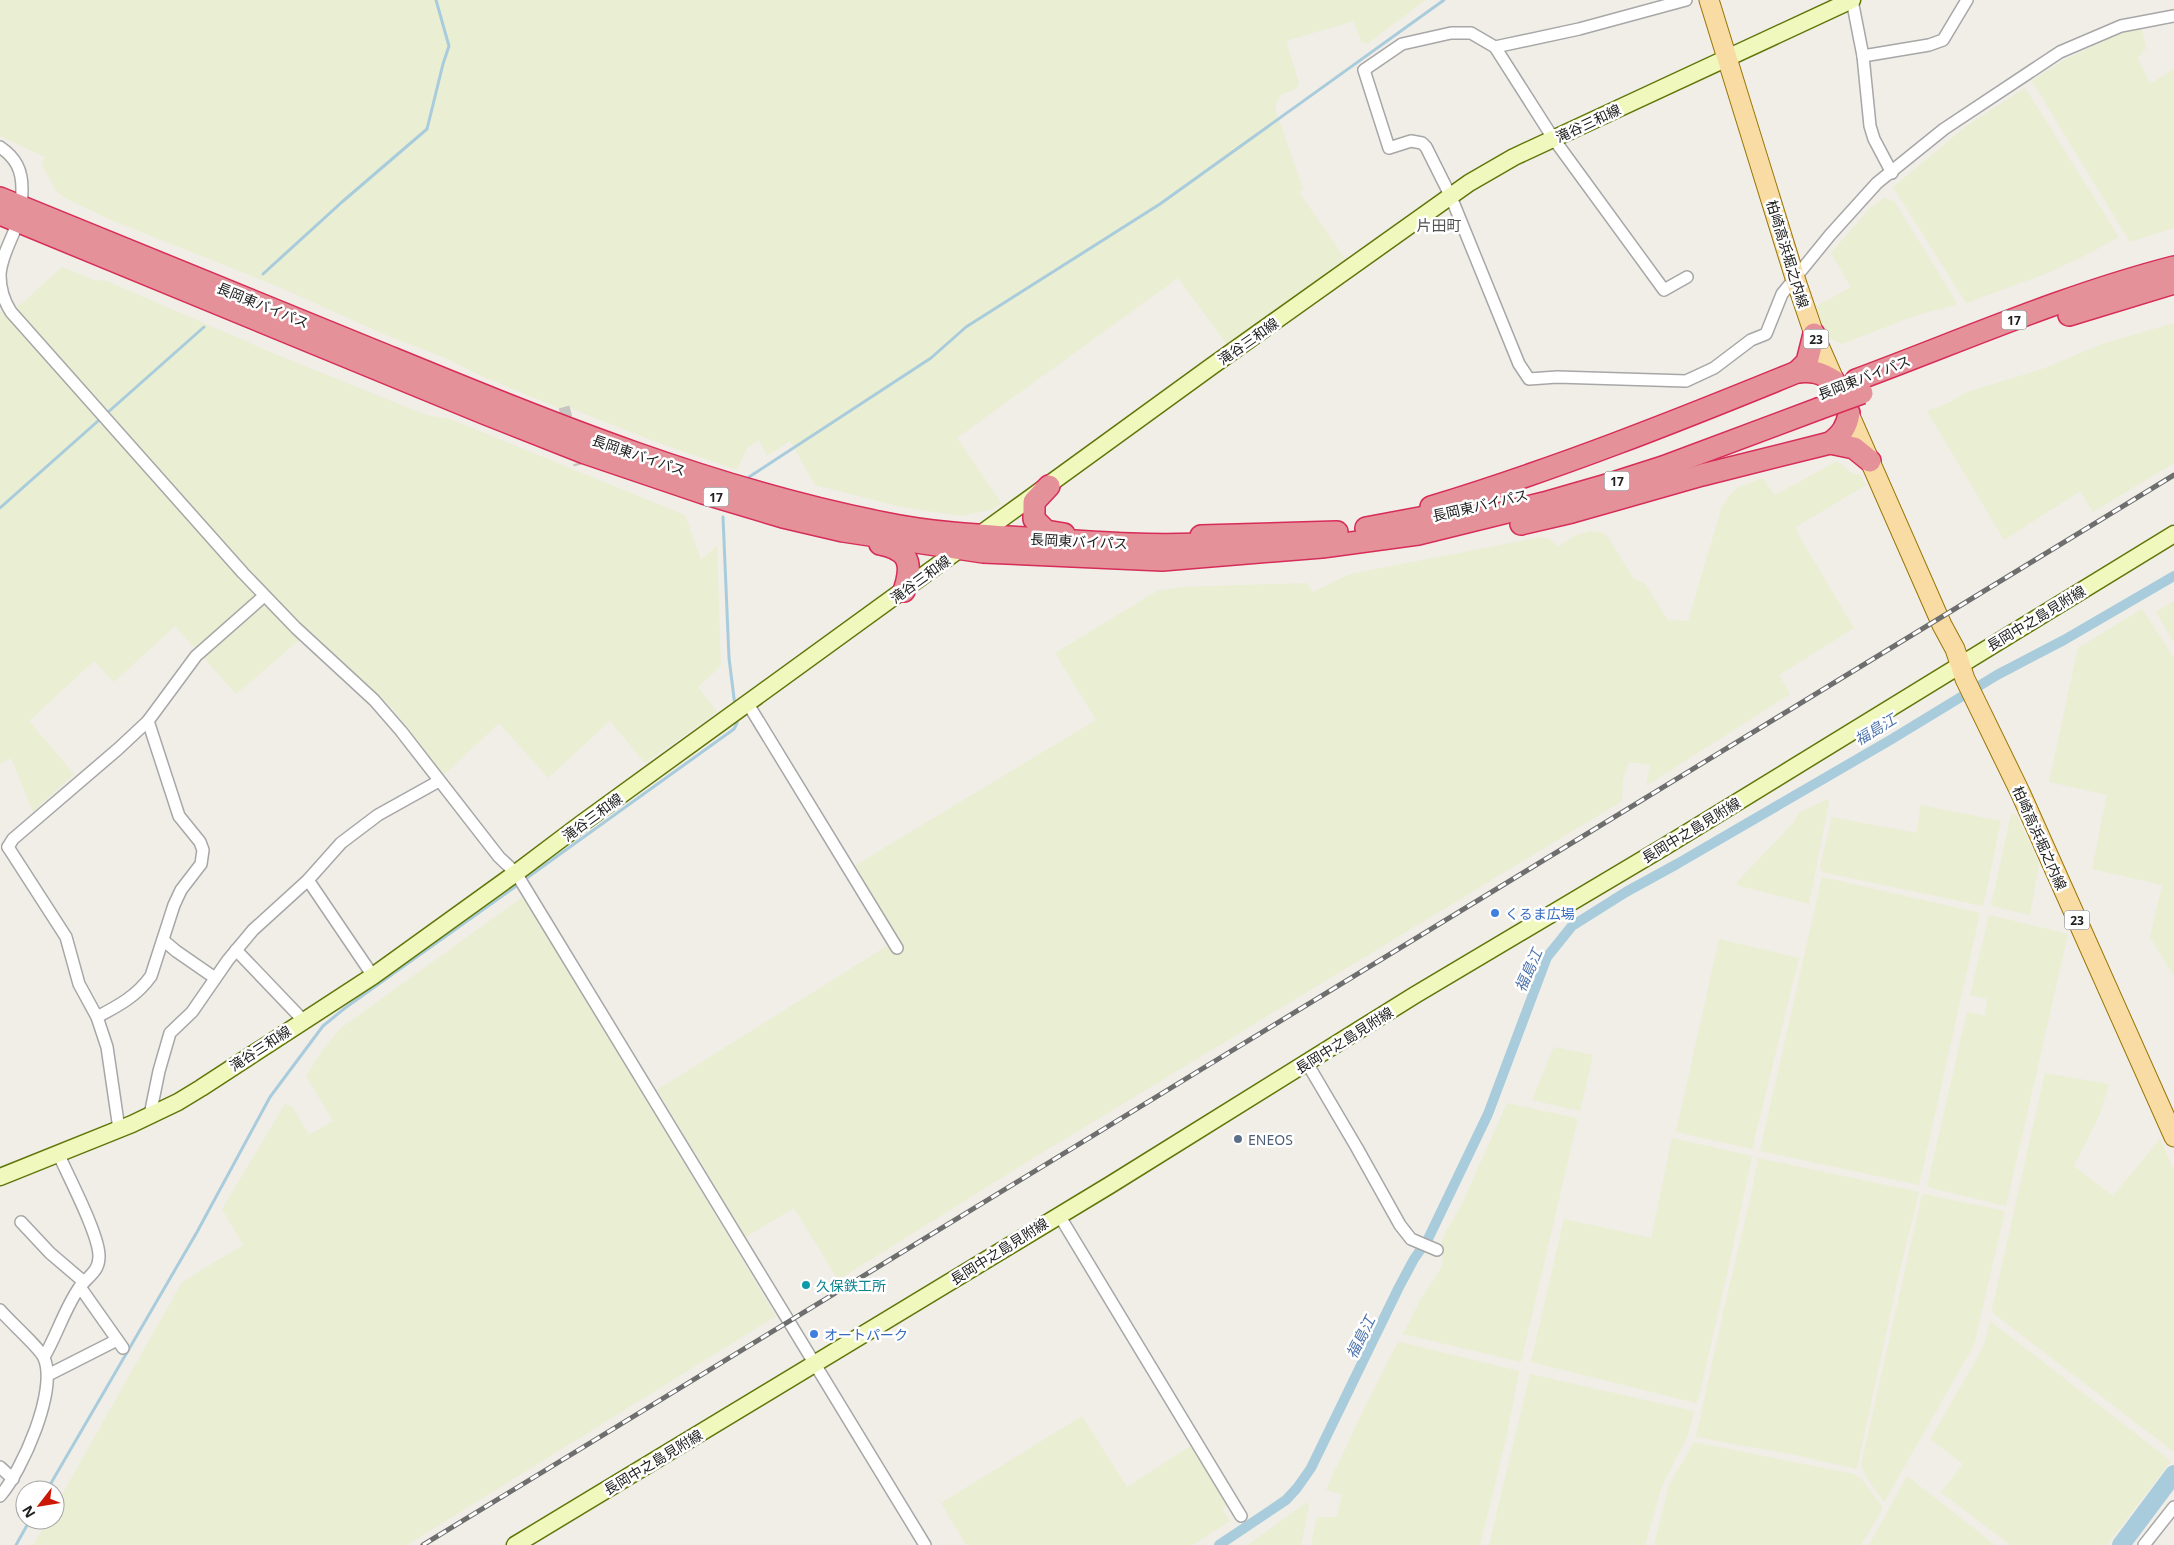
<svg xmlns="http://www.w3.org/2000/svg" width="2174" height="1545" font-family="'Noto Sans','Noto Sans JP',sans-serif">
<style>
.farmland{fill:#eaeed3}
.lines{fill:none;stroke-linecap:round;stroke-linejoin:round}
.stream{stroke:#a9ccdd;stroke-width:3}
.canal{stroke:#a9ccdd;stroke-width:10}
.river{stroke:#a9ccdd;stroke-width:18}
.street-tunnel{stroke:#c6c5bf;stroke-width:11;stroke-dasharray:11 5.5;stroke-linecap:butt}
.street-casing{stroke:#a7a7a7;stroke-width:14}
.secondary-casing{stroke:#607608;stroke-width:19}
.primary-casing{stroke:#987504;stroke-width:21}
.highway-casing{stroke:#d72c57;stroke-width:24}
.street{stroke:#fff;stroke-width:11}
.secondary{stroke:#f0f8bd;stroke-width:16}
.primary{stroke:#f9dca3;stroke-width:19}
.highway{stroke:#e59199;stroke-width:21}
.rail-casing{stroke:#6e6e6e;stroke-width:5}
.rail{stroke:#fff;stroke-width:3;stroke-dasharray:9;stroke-linecap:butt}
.highway-bridge-casing{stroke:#d72c57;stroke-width:24;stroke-linecap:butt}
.highway-bridge{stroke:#e59199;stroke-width:21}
.shop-dot{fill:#3f7fe0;stroke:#fff;stroke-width:2}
.service-dot{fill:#5c6f8a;stroke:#fff;stroke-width:2}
.culture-dot{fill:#0f9aa8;stroke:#fff;stroke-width:2}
.labels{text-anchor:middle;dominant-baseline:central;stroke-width:5;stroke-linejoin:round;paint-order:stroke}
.shield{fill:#fff;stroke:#636363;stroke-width:1}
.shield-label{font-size:12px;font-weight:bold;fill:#202020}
.street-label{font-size:14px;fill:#202020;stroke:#fff}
.shop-label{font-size:14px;fill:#366cbe;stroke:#fff;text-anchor:start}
.service-label{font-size:14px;fill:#4e5e75;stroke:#fff;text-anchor:start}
.culture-label{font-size:14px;fill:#0d838f;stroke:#fff;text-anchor:start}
.neighbourhood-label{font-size:15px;fill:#535353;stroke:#fff}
.water-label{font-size:15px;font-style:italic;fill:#4e75ae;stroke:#fff}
</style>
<rect width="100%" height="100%" fill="#f0eee7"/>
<g class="farmland">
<path d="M0 0H1426L1367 44 1361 42 1354 21 1286 41 1299 83 1296 89 1280 95 1275 108 1303 189 1299 192 1346 260 1300 296 1228 346 1178 278 957 438 1002 504 990 510 961 516 901 507 815 485 790 441 767 456 759 440 747 448 737 470 659 443 570 408H558L484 377 443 357 388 336 279 287 111 220 67 199 56 191 42 165 45 157 0 136Z"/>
<path d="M2142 29 2146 48 2138 58 2150 84 2174 69V228L2130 242 2032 81 2064 60 2119 34Z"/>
<path d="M2025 88 2119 237 2090 253 2050 272 1966 303 1893 187 1969 124Z"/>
<path d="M1884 198 1894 201 1957 303 1953 306 1931 311 1909 318 1842 344 1827 337 1815 307 1851 287 1831 253 1870 208Z"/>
<path d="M62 267 94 280 107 281 275 354 426 415 450 419 685 515 701 560 717 546 721 666 698 687 717 712 645 763 610 721 548 778 499 723 444 775 393 709 310 631 236 694 175 626 114 682 94 661 29 721 74 774 33 812 11 758 0 764V311L5 315 21 304Z"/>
<path d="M2174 323V463L2093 512 2080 491 2004 540 1927 411 1949 403 1967 392 2042 369 2105 343Z"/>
<path d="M1837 461 1852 473 1860 475 1866 485 1796 527 1798 534 1854 628 1779 675 1790 694 1646 786 1650 765 1629 762 1623 780 1622 801 1027 1162 838 1280 794 1208 746 1237 657 1090 890 944 846 871 1096 720 1055 653 1157 591 1181 587 1307 583 1313 592 1350 574 1541 537 1551 540 1557 547 1576 535 1592 531 1604 533 1608 537 1633 578 1645 584 1668 620 1688 621 1722 506 1730 495 1737 488 1762 478 1775 495Z"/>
<path d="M2174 601V643L2156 612Z"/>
<path d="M2142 609 2174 658V976L2150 937 2162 885 2092 869 2107 795 2049 782 2078 648Z"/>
<path d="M1827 799 1829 802 1809 904 1737 885V882L1795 821 1798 813Z"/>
<path d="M1921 805 2001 821 1983 906 1822 872 1820 866 1832 817 1916 833Z"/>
<path d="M2011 814H2016L2039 863 2030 915 1991 906Z"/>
<path d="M1822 877 1980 913 1919 1185 1760 1151Z"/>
<path d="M524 896 776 1316 407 1545H33L48 1520H55V1507L182 1282 243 1245 222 1209 285 1104 292 1106 309 1135 333 1121 306 1076 324 1048 341 1028Z"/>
<path d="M1989 915 2068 934 2006 1206 1927 1187 1967 1012 1985 1016 1987 999 1970 995Z"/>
<path d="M1719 939 1799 958 1752 1149 1676 1132Z"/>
<path d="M1554 1047 1593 1055 1580 1111 1532 1100Z"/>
<path d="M2045 1073 2109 1084 2099 1116 2074 1166 2113 1196 2160 1139 2174 1170V1452L1993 1313 1992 1309Z"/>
<path d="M1507 1103 1576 1118 1577 1122 1521 1362 1403 1334 1421 1299 1440 1270 1443 1262 1441 1245 1444 1235 1462 1204Z"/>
<path d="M1672 1138 1752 1156 1731 1256 1698 1401 1696 1403 1531 1362 1564 1219 1651 1238Z"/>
<path d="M1758 1158 1919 1192 1897 1282 1857 1469 1790 1454 1696 1437 1723 1313 1752 1191Z"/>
<path d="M1924 1194 2005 1211 1974 1345 1884 1502 1865 1475 1861 1465 1922 1195Z"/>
<path d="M1990 1321 2171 1461 2107 1545H2010L1941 1492 1963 1464 1930 1439 1975 1362 1985 1342Z"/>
<path d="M1400 1342 1519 1371 1507 1434 1480 1545H1311L1317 1517H1337L1342 1494 1326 1490 1360 1417 1397 1344Z"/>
<path d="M1530 1374 1694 1411 1688 1435 1662 1486 1645 1545H1489Z"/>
<path d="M1082 1416 1127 1487 1192 1445 1228 1505 1222 1509 1230 1521 1193 1545H966L941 1503Z"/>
<path d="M1694 1442 1853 1474 1861 1478 1882 1507 1881 1512 1861 1545H1654L1669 1485Z"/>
<path d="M1907 1476 1995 1545H1869Z"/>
<path d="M1307 1502 1309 1506 1301 1545H1248Z"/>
</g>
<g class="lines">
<g class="stream">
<path d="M263 274 342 202 427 129 443 64 449 46 436 0"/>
<path d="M749 477 931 358 966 327 1160 204 1444 0"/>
<path d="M0 508 204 327"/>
<path d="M723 517 729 658 735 706"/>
<path d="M524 880 734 729 737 723V717"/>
<path d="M47 1490 197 1232 270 1097 323 1026 345 1008 519 884"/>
<path d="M16 1545 30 1520"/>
</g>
<path class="canal" d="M1219 1545 1286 1500 1297 1488 1311 1468 1399 1287 1414 1259 1428 1239 1488 1114 1547 957 1572 926 1626 892 1677 864 1892 739 1997 675 2064 640 2174 576"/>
<path class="river" d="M2121 1545 2174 1474"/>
<g class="street-tunnel">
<path d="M564 407 570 429"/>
<path d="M574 447 579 465"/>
</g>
<defs>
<g id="street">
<path d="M1852 0 1863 56 1870 126 1874 139 1892 173"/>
<path d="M1495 47 1579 29 1686 0"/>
<path d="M1863 56 1929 45 1943 40 1967 0"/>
<path d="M0 147C16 158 22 170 22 189 22 200 21 210 18 220 13 239 1 255 0 275 0 289 4 301 11 312L243 573 296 628 374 700 401 731 499 857 516 873 925 1545"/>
<path d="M1687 277 1664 290 1553 138 1495 47 1471 33H1451L1402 44 1364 70 1389 148 1411 141 1422 143 1426 147 1451 197 1519 364 1529 379 1557 377 1686 381 1714 368 1751 340 1766 334 1782 294 1830 235 1877 183 1944 129 2060 52 2121 26 2174 16"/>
<path d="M748 704 897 948"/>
<path d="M8 847 13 839 118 749 148 721 196 656 264 596"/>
<path d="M8 847 66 937 79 984 97 1017 107 1047 119 1129"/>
<path d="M308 880 373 976"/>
<path d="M163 940 176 951 215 978"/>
<path d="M236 950 303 1020"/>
<path d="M97 1017C118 1006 137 996 151 976L174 905 181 890 201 864 203 850 200 842 179 816 148 721"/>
<path d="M1307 1063 1357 1148 1400 1225 1411 1239 1437 1250"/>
<path d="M150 1115 159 1071 170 1033 192 1012 228 960 253 930 308 880 341 843 378 815 439 781"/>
<path d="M1059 1215 1241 1516"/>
<path d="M21 1222 50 1253 84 1282"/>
<path d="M80 1287 123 1348"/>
<path d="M0 1310C9 1321 41 1349 44 1358 58 1390 22 1471 0 1496"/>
<path d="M44 1357C57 1335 64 1310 79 1288 87 1277 99 1272 99 1257 100 1236 68 1176 58 1153"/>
<path d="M48 1375 117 1340"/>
<path d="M0 1467 13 1479"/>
<path d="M2144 1545 2174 1507"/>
</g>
<g id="secondary">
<path d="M0 1177 132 1124 178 1102 201 1088 373 976 516 873 581 824 1212 366 1469 183 1514 157 1852 0"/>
<path d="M515 1545 1110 1185 1415 995 1664 847 2174 534"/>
</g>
<path id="primary" d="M1709 0 1795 278 1814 334 1942 625 1955 649 1965 679 2020 792 2174 1137"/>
<g id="highway">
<path d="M0 198C126 250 253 301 380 353 546 421 707 488 884 523 936 534 990 536 1043 539 1101 543 1159 547 1217 543"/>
<path d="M0 214 486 414 585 453 703 493 783 517 843 531 983 552 1162 560 1322 547 1418 534 1544 503 1610 484 1663 467 1818 409"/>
<path d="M2069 315 2174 283"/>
<path d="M1797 372 1807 362 1814 334"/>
<path d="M1856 380C1961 341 2065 295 2174 267"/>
<path d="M1830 443C1841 435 1847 427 1849 413"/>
<path d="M1049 486 1034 502V519L1046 531 1064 534"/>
<path d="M1431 507C1556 469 1677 421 1797 372 1813 370 1821 373 1834 381"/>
<path d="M1521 524 1572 512 1702 475 1830 443 1854 448 1870 461"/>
<path d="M1366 528 1452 512"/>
<path d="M1201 536 1337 532"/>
<path d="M880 544C910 550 913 564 904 591"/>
</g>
</defs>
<use href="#street" class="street-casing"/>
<use href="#secondary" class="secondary-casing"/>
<use href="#primary" class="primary-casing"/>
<use href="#highway" class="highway-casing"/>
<use href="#street" class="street"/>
<use href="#secondary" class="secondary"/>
<use href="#primary" class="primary"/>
<use href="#highway" class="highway"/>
<defs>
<path id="rail" d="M423 1545 2174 475"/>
</defs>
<use href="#rail" class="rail-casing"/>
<use href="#rail" class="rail"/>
<defs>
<path id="highway-bridge" d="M1818 409 1862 393"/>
</defs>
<use href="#highway-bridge" class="highway-bridge-casing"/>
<use href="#highway-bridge" class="highway-bridge"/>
</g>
<g class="shop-dot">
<circle cx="1495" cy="913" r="5"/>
<circle cx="814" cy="1334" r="5"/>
</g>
<circle class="service-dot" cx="1238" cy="1139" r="5"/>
<circle class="culture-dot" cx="806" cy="1285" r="5"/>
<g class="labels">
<g class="shield">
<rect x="2001.5" y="310.5" width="25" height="19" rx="4"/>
<rect x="1803.5" y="329.5" width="25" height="19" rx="4"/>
<rect x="1604.5" y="471.5" width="25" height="19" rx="4"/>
<rect x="703.5" y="487.5" width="25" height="19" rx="4"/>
<rect x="2064.5" y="910.5" width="25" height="19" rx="4"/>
</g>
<g class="shield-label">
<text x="2014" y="320">17</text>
<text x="1816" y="339">23</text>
<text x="1617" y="481">17</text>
<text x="716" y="497">17</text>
<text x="2077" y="920">23</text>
</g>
<g class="street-label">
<text transform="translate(1588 123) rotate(-25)">滝谷三和線</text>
<text transform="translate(1788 254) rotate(73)">柏崎高浜堀之内線</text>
<text transform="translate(263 305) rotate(22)">長岡東バイパス</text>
<text transform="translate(1248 341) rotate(-35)">滝谷三和線</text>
<text transform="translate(1864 377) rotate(-21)">長岡東バイパス</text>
<text transform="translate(639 455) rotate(19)">長岡東バイパス</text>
<text transform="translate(1480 505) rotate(-13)">長岡東バイパス</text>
<text transform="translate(1079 541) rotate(3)">長岡東バイパス</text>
<text transform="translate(920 579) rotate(-36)">滝谷三和線</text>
<text transform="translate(2036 618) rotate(-31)">長岡中之島見附線</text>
<text transform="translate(592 817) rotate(-36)">滝谷三和線</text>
<text transform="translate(1691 830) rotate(-31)">長岡中之島見附線</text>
<text transform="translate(2040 838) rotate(66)">柏崎高浜堀之内線</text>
<text transform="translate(1344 1040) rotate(-32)">長岡中之島見附線</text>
<text transform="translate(260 1048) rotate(-33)">滝谷三和線</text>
<text transform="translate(999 1251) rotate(-32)">長岡中之島見附線</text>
<text transform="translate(653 1462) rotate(-31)">長岡中之島見附線</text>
</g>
<g class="shop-label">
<text x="1505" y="913">くるま広場</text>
<text x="824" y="1334">オートパーク</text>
</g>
<g class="service-label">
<text x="1248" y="1139">ENEOS</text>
</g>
<g class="culture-label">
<text x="816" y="1285">久保鉄工所</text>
</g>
<g class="neighbourhood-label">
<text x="1439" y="225">片田町</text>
</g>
<g class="water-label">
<text transform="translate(1875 729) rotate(-31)">福島江</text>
<text transform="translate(1528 970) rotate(-66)">福島江</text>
<text transform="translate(1360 1337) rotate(-63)">福島江</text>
</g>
</g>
<g transform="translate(40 1505) rotate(239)"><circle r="24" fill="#ffffff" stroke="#a6a6a6"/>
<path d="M0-4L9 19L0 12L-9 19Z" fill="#cb1806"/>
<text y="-8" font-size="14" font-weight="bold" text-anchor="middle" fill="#202020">N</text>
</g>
</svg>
